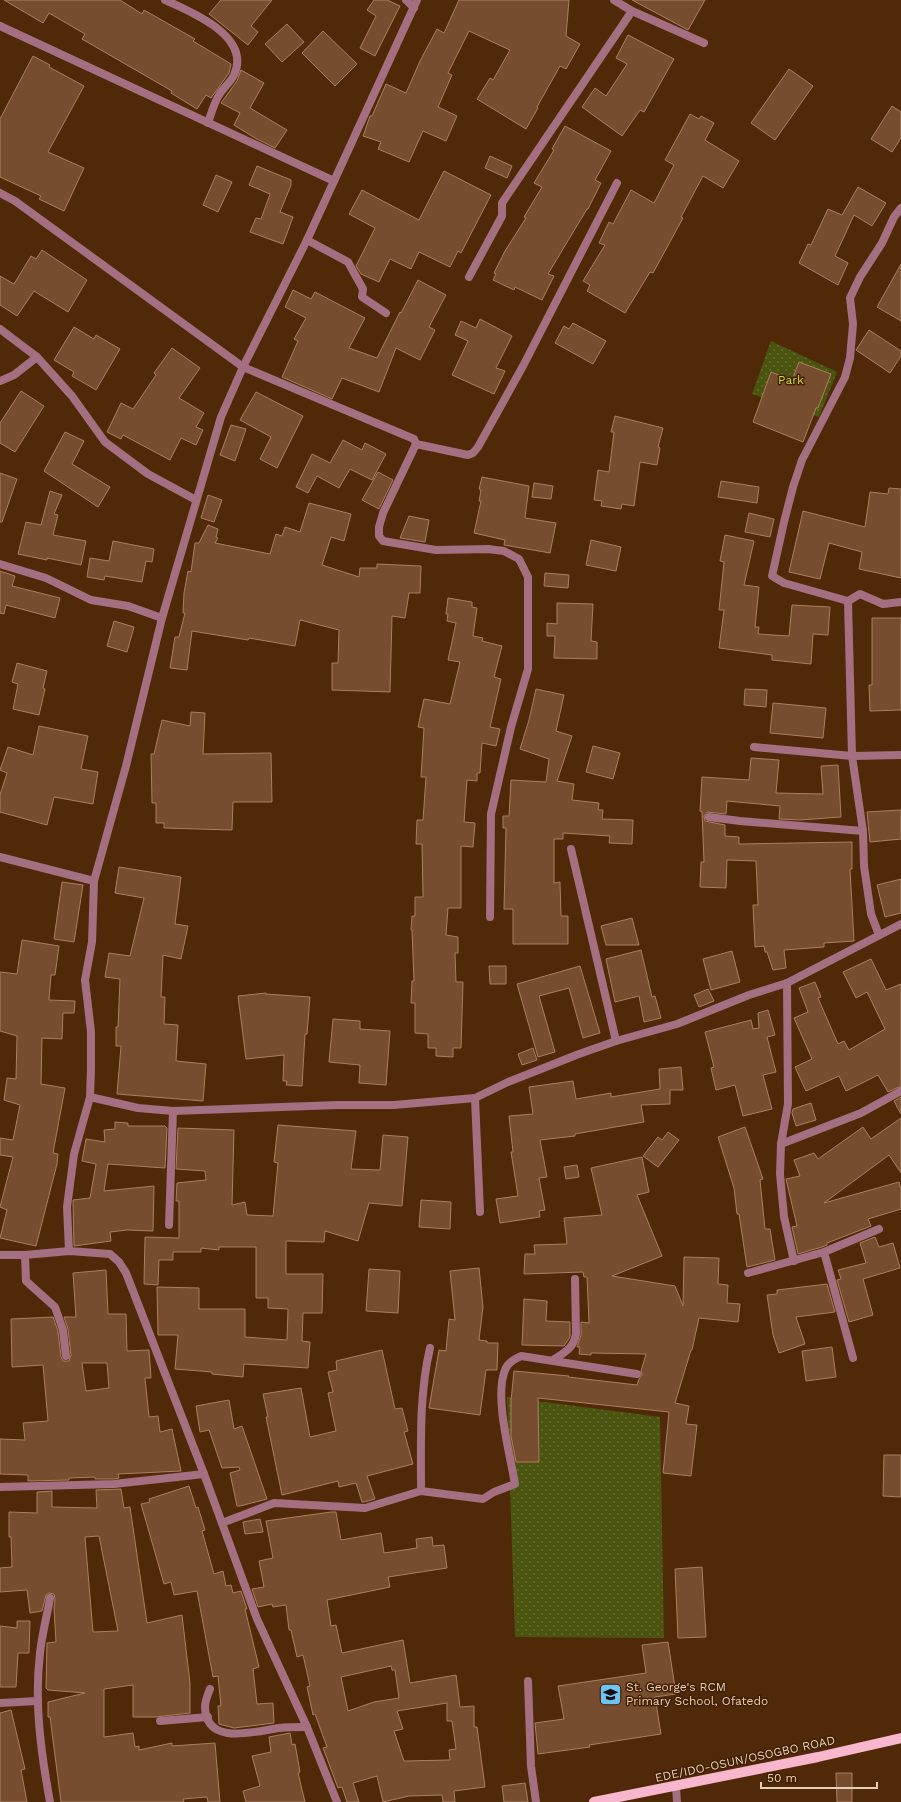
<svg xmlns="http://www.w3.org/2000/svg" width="901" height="1802" font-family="'Work Sans',sans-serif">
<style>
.grass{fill:url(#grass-dots)}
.building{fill:#764e2f;stroke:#ab7f5e;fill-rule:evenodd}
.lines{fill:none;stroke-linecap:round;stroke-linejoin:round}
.minor{stroke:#a36f81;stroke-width:8}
.primary{stroke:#f8b7cd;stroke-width:10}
.labels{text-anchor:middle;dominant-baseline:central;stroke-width:3;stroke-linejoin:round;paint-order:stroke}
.park-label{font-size:12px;fill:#c8de2d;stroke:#431f00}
.poi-label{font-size:12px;fill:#e7cfbe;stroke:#431f00;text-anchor:start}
.street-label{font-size:12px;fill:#e7cfbe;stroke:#431f00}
</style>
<defs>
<pattern id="grass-dots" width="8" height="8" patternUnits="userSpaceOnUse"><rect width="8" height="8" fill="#4b540f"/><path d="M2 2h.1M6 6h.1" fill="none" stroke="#656c30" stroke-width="1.8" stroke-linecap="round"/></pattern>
</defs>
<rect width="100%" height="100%" fill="#4f2908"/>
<g class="grass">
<path d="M771 341 837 372 819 417 752 394Z"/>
<path d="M507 1397 660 1417 664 1638 515 1637Z"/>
</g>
<g class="building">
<path d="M4 0H120L142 14 144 10 195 39 193 41 231 64 229 73 211 98 206 95 197 109 171 93 172 91 82 39 85 34 49 13 43 23Z"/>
<path d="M221 0H272L251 26 258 32 248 45 209 14Z"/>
<path d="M374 0H387L400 6 375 56 360 48 376 16 367 10Z"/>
<path d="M459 0H569L566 36 580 44 566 69 560 66 537 107 538 108 526 129 477 99 490 78 493 80 510 50 469 31 448 73 452 75 438 107 457 116 446 141 423 131 409 162 378 149 381 142 363 136 370 116H372L386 84 406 93 420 61 437 29 444 33Z"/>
<path d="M632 0H705L688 30Z"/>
<path d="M287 24 304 42 282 62 265 44Z"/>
<path d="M323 31 357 64 335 86 302 53Z"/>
<path d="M628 35 674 59 644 112 640 110 622 136 582 107 595 88 606 96 627 64 616 58Z"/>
<path d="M33 56 50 65 49 67 84 86 48 152 84 168 64 211 39 199 41 196 0 177V119Z"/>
<path d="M789 69 813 86 775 140 751 123Z"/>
<path d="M241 70 264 83 250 108 287 130 275 148 255 138 234 125 240 113 221 103 237 81Z"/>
<path d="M892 106 901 112V138L892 152 871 139Z"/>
<path d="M690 114 699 119 701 116 714 123 705 140 739 161 723 188 703 176 681 217 683 218 653 273 650 272 625 313 587 291 590 285 583 281 605 245 599 243 609 222 613 224 631 190 654 203 674 165 665 160Z"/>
<path d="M565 126 611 151 595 180 601 183 588 209H587L548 274 554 276 542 300 515 287 514 290 493 280 496 274 494 273 505 251 526 218 524 217 542 187 534 183 554 150 552 149Z"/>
<path d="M490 156 512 166 507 178 485 168Z"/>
<path d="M257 166 291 180V185L280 212 293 217 283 244 250 232 256 218 261 219 270 194 249 185Z"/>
<path d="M444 171 491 195 461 253 458 251 450 267 419 252 411 269 390 259 379 282 361 274 356 266 375 228 349 214 362 190 419 220Z"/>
<path d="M216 175 232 182 218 212 203 205Z"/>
<path d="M858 187 886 203 872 226 854 215 835 256 848 263 838 285 799 263 808 244 811 245 828 209 842 215Z"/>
<path d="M42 250 87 280 68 312 34 291 17 316 0 305V276L14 284 31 256 36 259Z"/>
<path d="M901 264V321L877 307Z"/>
<path d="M418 280 446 295 429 327 435 330 420 360 396 348 379 392 342 378 332 399 282 377 298 341 294 339 306 318 285 307 293 290 311 299 315 292 365 318 349 348 377 358 400 312 401 313Z"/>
<path d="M480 319 512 336 496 368 505 371 494 394 452 375 468 341 455 335 461 321 476 328Z"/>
<path d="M573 323 606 341 593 364 555 343 564 326 569 329Z"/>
<path d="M74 327 94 339 96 335 120 349 96 390 72 376 74 372 54 360Z"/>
<path d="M869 330 901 351V356L890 373 856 350Z"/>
<path d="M172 348 200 368 179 398 204 413 196 427 203 430 196 445 181 438 170 460 123 435 121 439 107 432 121 403 133 409 156 375 154 373Z"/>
<path d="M799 362 831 374 818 408H816L803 442 753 422 771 372 792 380Z"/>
<path d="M21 391 44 406 15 452 0 443V423Z"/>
<path d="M256 392 303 416 277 468 260 459 271 437 240 420Z"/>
<path d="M615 416 663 428 658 447 660 448 657 465 640 462 634 506 622 504 621 509 601 506 602 501 594 500 598 470 609 472 614 432H611Z"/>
<path d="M231 425 246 429 235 461 220 455Z"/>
<path d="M65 432 84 441 72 464 110 487 98 507 44 471Z"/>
<path d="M343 440 362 450 365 443 386 454 372 480 350 469 339 488 317 476 308 493 296 487 312 454 330 463Z"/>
<path d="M378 472 393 480 379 509 362 500Z"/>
<path d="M0 473 17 479 2 522H0Z"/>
<path d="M482 477 529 486 525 518 556 523 550 553 504 545 505 540 474 533 481 501H479L481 490 479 489Z"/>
<path d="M721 481 759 487 757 503 718 497Z"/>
<path d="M534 483 553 486 551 499 532 497Z"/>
<path d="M889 488 901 489V578L859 569 862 552 829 543 820 579 789 572 803 511 865 527 870 492 888 494Z"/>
<path d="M50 491 62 495 54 514 58 515 53 535 86 541 81 565 47 558V560L18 554 26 522 41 525Z"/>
<path d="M208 495 222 500 214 522 201 518Z"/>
<path d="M309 503 351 514 344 541 331 537 322 565 359 577 360 568H377V564L421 566 420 593H409L405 618 392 616 390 692 332 690V663H338L339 630 300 620 295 646 249 638 248 640 192 631 187 670 170 668 175 637H179L185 613H183L184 593 188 571 191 572 195 543H199L208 525 218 529 216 537 218 538 215 543 270 554 276 534 282 536 285 527 300 532Z"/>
<path d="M749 513 774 519 770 537 745 532Z"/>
<path d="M409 516 429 520 425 542 400 538Z"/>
<path d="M725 535 754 541 744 585 759 587 755 627H759L758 634 789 636 792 605 830 607 828 635 813 634 811 664 772 660V655L719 648 724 610H719L724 562 720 561Z"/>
<path d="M591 540 621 547 616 571 586 565Z"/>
<path d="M113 541 154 549 152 562 146 561 142 582 105 576 104 580 87 577 90 558 109 561Z"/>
<path d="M0 571 15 576 12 586 60 598 55 618 6 605 4 614 0 613Z"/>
<path d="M545 573 569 575 568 588 544 586Z"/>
<path d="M448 598 472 602V607L477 608 473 636 483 638 482 641 502 646 494 677 501 679 490 727 500 729 496 746 482 743 480 773H477V781L467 780 464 822 475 823 473 847 461 846V908H448L446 935 458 937V953H455L456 982H463L461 1048H453V1057L436 1056V1048H428V1034L415 1033V1003H411L412 981H414L412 930H411L412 916H415V897H423L422 844H416L417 820H423L426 777H421L424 728 418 727 424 699 450 704 460 662 448 660 456 623 447 621 448 614H446Z"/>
<path d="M557 603 593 604 591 641 597 642V659L554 658 555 636H547V623L557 624Z"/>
<path d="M872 618H901V710L870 711 869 685H872Z"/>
<path d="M114 621 134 627 127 652 107 646Z"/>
<path d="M17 663 47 671 43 688 45 689 39 715 13 709 18 684 12 682Z"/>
<path d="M536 689 564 695 556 731 572 736 557 781 574 784 572 800 599 803 598 810H603L602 819 633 820 632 844 609 843 610 836 563 833V839H554V883L560 882 561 916H568V944H513V909H504L506 828H503V816H509L511 780 546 782 549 759 520 749 529 720Z"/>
<path d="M745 689 767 690 766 707 744 705Z"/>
<path d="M773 703 826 708 823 738 770 733Z"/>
<path d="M191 712 205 713 203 754 271 753 272 802H233L232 830 164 828V823H156V803H152L151 754H154L162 720 190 726Z"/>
<path d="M39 726 88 736 81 769 98 772 93 804 54 797 47 825 0 812V795L7 773 0 770 8 747 33 755Z"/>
<path d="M593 746 620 753 613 779 586 772Z"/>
<path d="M751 758 779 760 776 793 823 794 821 766 838 765 841 817 800 820 779 819 780 806 727 801 726 814 707 812 704 816 705 821 725 825V836L739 837V844L852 842V869H850L854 941 824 943V947L784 950 786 968 773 970 767 952H765L764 946 755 947 753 905H758L756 861 727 860 726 888 700 887 701 862H704L702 812 700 811 702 777 749 780Z"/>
<path d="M901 810V839L870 842 867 812Z"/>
<path d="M119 867 181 877 175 924 188 926 181 959 163 955 161 997H165L164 1024 178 1025 176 1061 206 1064 203 1101 117 1094 121 1046H116V1027H118L120 979 105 977 109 953 130 956 144 898 115 893Z"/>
<path d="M901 879V913L885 917 877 885Z"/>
<path d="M62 882 83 885 74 942 54 939Z"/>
<path d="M632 918 639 945H606L601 926Z"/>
<path d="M22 940 59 946 55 975H51L49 1000 75 1001 74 1013H63L62 1039 42 1038 41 1084 65 1088 53 1153 58 1154 57 1164 36 1246 0 1238 7 1210 0 1207 13 1157 0 1155V1138L13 1140 20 1105 4 1100 7 1078 16 1079 17 1036 0 1031V972L17 974Z"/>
<path d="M641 950 652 997 655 996 661 1018 644 1022 639 996 615 1002 606 959Z"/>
<path d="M732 951 740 982 711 990 703 959Z"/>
<path d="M871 959 886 990 901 984V1086L888 1092 878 1075 846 1091 839 1076 806 1091 795 1067 812 1059 794 1018 808 1012 799 988 815 982 821 997 818 998 838 1044 844 1041 849 1050 885 1029 867 992 856 998 843 972Z"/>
<path d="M489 966H506V984H490Z"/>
<path d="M580 966 600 1033 583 1038 569 988 539 996 555 1052 538 1057 517 984Z"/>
<path d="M708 989 714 1001 699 1007 694 995Z"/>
<path d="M266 993V994L310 997 307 1034H305L302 1086 286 1085 287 1081H283L284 1055 246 1059 238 996Z"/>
<path d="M768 1010 775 1035 767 1037 776 1072 763 1075 772 1109 743 1116 735 1085 716 1090 711 1068 714 1067 705 1032 751 1020 753 1029 759 1028 758 1013Z"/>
<path d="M333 1019 360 1021V1029L390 1031 386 1085 359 1083 360 1065 329 1062Z"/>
<path d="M533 1048 537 1060 522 1065 518 1054Z"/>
<path d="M681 1067 683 1090H670V1104L641 1105 644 1122 575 1134V1136L540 1140 547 1177 539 1178 545 1210 539 1211 540 1217 500 1223 496 1199 518 1196 511 1152H513L509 1116 533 1114 529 1087 573 1081 576 1099 611 1093V1097L660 1089 659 1069Z"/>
<path d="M901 1097V1114L894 1101Z"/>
<path d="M811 1103 816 1120 796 1126 792 1113 793 1109Z"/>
<path d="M901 1118V1173L889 1155 824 1203 899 1182 901 1189V1209L868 1219 871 1226 827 1243V1245L822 1247 798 1254 792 1227 797 1226 786 1179 800 1176 794 1160 814 1153 818 1159 863 1127 871 1139Z"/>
<path d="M115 1122 128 1123V1126H165L167 1128 165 1168 108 1164 104 1191 154 1186 153 1231 127 1230 110 1232 111 1241 74 1246 73 1200 90 1198 96 1164 82 1161 86 1139 105 1142 104 1130 115 1129Z"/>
<path d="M278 1125 356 1131 351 1169 380 1170 383 1135 408 1137 402 1206 369 1203 358 1241 325 1231 324 1242 286 1241V1274H323L322 1313H303L302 1341 310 1342 308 1368 244 1364 243 1377 212 1374V1372L175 1369 178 1335H158L157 1287 199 1288V1309H245V1337L287 1340 288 1309 268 1308V1298H256V1247H219V1250L201 1248V1252H173V1260H159L158 1285 144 1284 145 1237 179 1238V1201H176L177 1183 206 1180 205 1171 176 1169 178 1128 234 1130 232 1205 245 1202 247 1215 273 1216 278 1163 274 1162Z"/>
<path d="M745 1127 763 1179 760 1180 765 1229H770L775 1260 747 1267 739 1214H737L734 1188 718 1137Z"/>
<path d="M668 1132 679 1140 658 1167 643 1156 658 1137 662 1140Z"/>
<path d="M642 1157 649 1192 637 1195 662 1256 612 1276 675 1286 683 1306 684 1257 719 1258 718 1284 728 1285 727 1303 740 1304 738 1322 699 1318 692 1350H691L675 1403 689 1406 686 1424 697 1425 691 1476 663 1473 669 1412 538 1398 539 1462H516L511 1436V1401L514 1371 569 1376 568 1377 637 1385 639 1379 642 1375 641 1371 646 1354 591 1353V1355L579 1354 580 1347H577L581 1335V1322L589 1323 587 1277H584L583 1272 524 1274 525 1254H535L534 1245 567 1244 564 1218 602 1215 591 1168Z"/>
<path d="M577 1165 579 1177 566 1179 564 1167Z"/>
<path d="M421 1200 451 1202 450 1229 419 1227Z"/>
<path d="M875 1237 879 1247 893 1243 900 1268 863 1279 873 1315 849 1322 837 1280 841 1279 838 1270 866 1263 860 1243Z"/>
<path d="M479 1268 483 1307 479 1340 487 1341V1343H498L497 1370H486L480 1415 429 1408 439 1350 446 1351 449 1319 455 1320 450 1271Z"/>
<path d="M369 1269 400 1271 398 1313 366 1311Z"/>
<path d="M106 1270 108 1314H126L127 1351 149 1350 151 1378H145L149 1417 158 1416 160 1432 172 1429 181 1471 118 1474 119 1478 114 1479H95V1477L69 1478V1480L28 1481V1475L0 1474V1439L25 1440 23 1423 48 1421 43 1365 12 1367 11 1319 53 1317 58 1331 61 1357 63 1361H69L71 1355 68 1329 64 1317H76L73 1273ZM82 1363H107L109 1388 86 1391Z"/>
<path d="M827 1284 835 1312 796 1317 805 1344 779 1353 773 1335 767 1295 777 1294V1290Z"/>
<path d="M524 1299 547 1301 546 1321 570 1322V1337L564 1346 522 1345Z"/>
<path d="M832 1347 836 1377 806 1381 802 1351Z"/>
<path d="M382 1350 395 1409 402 1408 408 1431 404 1432 413 1464 367 1476 375 1499 364 1502H362L356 1483 339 1487 338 1481 282 1495 266 1417H268L263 1394 301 1388 310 1437 336 1431 328 1393 333 1392 328 1372 337 1370 336 1361Z"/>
<path d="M229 1400 234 1429 242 1426 267 1499 240 1506H237L230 1473 240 1470 239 1467 222 1468 209 1430 200 1432 196 1406Z"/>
<path d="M884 1455H901V1497L883 1496Z"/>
<path d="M189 1486 196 1508 198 1507 205 1530 202 1531 214 1574 223 1571 226 1586 231 1585 233 1593 241 1591 247 1609H245L259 1667 253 1669 257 1704 273 1703 274 1723 234 1728 219 1724 218 1706H221L218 1676 213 1677 197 1591 174 1595 171 1582 164 1584 141 1504 150 1502 149 1499Z"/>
<path d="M121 1489 124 1508 130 1507 147 1623 182 1615 190 1683V1713L156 1717H133V1685L104 1689V1737L133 1733 135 1747 139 1746V1750L172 1743V1746L215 1743 220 1802H208L207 1797 183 1799 184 1802H61L50 1717H48V1702L85 1693 48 1690 46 1688 47 1643 56 1642 54 1609 55 1599 54 1594 49 1593 46 1595 42 1611 30 1613 27 1590 0 1592V1568L12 1567 11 1537H9V1512L37 1513V1492L52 1491V1507L97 1508 96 1490ZM99 1536 118 1631 93 1632 85 1537Z"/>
<path d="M331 1512H336L341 1540 381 1533 384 1553 417 1548 416 1539 432 1537 433 1546 444 1545 447 1568 388 1577 390 1587 327 1600 331 1626 336 1625 342 1653 403 1640 410 1683 456 1675 460 1707 474 1706V1727H477L485 1787 454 1791 455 1802H443L442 1795 409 1796 383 1802 377 1776 353 1783 359 1802H347L342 1787 338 1788 323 1748 327 1747 315 1714 313 1715 307 1687 310 1686 303 1655 297 1657 291 1630H289L286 1605 273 1607 272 1604 258 1607 252 1589 264 1587 259 1561 273 1558 266 1521ZM391 1666 392 1670H395L399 1698 374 1702 348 1711 341 1677ZM447 1703V1721H452L456 1749 449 1750 450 1760 404 1761 394 1731 403 1729 397 1711Z"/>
<path d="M260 1519 263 1532 245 1534 243 1522Z"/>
<path d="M702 1567 706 1637 678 1638 675 1569Z"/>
<path d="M17 1621H30L29 1653H18L16 1687H0V1626L17 1628Z"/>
<path d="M668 1642 676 1694 655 1697 661 1734 589 1745 590 1747 538 1754 535 1723 564 1719 558 1686 646 1673 642 1645Z"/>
<path d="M11 1710 25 1769 21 1770 27 1802H0V1713Z"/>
<path d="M290 1733 292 1745 295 1744 300 1772 298 1773 305 1802H246L243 1791 260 1786 252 1756 271 1752 269 1737Z"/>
<path d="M836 1773H852V1802H837Z"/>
<path d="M525 1783 528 1802H504L502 1786Z"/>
</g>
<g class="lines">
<g class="minor">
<path d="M165 0C191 12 252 36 234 75 231 82 223 88 219 95 214 103 211 114 208 123"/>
<path d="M406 0 414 8"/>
<path d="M614 0 632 11 704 43"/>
<path d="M0 26 334 181"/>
<path d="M0 193 15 201 243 367 414 439 416 444 383 513 379 527V536L383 541 436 550 488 549 504 551 519 559 528 577V669L511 727 491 814 490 917"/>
<path d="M901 208 894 217 882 243 860 277 850 298 853 324 850 358 845 377 802 460 793 487 784 522 772 576 784 583 848 601 860 594 883 604 901 602"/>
<path d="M307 240 348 262 363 289 362 297 386 313"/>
<path d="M469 277 502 216V203L632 11"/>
<path d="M0 329 37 357 72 396 105 442 148 474 196 500"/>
<path d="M0 381 14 375 37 357"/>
<path d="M416 444 468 455 473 453 478 447 523 366 617 183"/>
<path d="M0 564 46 578 91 600 128 606 162 618"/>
<path d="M848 601 852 756 863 831 864 866 871 914 879 935"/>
<path d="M754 747 852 756 901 755"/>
<path d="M709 817 740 821 863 831"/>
<path d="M571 849 616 1041"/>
<path d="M0 857 94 881"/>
<path d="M787 983 788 1104 781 1144 780 1174 784 1217 794 1261"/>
<path d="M90 1097 138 1108 173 1111 338 1105H394L475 1098 508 1082 579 1054 616 1041 677 1024 749 995 787 983 901 924"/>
<path d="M475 1098 480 1212"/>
<path d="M781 1144 861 1113 901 1091"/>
<path d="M169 1225 173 1111"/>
<path d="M69 1251 67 1207 74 1154 90 1097 91 1069V1032L85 980 92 942 94 881 126 766 162 618 221 417 243 367 307 240 417 0"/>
<path d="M824 1252 853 1358"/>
<path d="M0 1255H25L69 1251 110 1254 119 1262 126 1273 204 1474 257 1619 307 1727 337 1802"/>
<path d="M25 1255 26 1281 55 1307 63 1330 66 1356"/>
<path d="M748 1273 824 1252 879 1229"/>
<path d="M553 1360C564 1353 574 1348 576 1334L575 1279"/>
<path d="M0 1487 114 1484 204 1474"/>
<path d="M421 1491C421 1443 419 1395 430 1348"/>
<path d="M222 1523 274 1503 365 1508 421 1491 483 1499 494 1492 515 1484C510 1454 494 1397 505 1370 508 1362 515 1359 521 1356L637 1374"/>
<path d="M528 1681 531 1766 536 1802"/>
<path d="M210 1689C208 1694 205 1701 205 1707 206 1747 256 1731 279 1728 288 1727 298 1727 307 1727"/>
<path d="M0 1703 37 1701"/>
<path d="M160 1721 208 1717"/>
<path d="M676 1787 677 1802"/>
<path d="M50 1802C41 1753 34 1703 40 1653 42 1634 47 1616 50 1598"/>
</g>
<path class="primary" d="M594 1802 818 1757 901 1738"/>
</g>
<defs>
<symbol id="school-square" viewBox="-11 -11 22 22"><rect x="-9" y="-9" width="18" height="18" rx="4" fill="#6fc2f4" stroke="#431f00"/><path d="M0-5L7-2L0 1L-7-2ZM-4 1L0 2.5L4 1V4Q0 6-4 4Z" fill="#111"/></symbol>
</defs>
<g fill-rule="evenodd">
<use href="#school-square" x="598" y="1682" width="25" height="25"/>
</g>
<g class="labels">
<g class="park-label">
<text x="791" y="380">Park</text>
</g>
<g class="poi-label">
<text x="626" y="1687">St. George's RCM<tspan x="626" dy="14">Primary School, Ofatedo</tspan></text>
</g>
<g class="street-label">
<text transform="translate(745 1759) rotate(-12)">EDE/IDO-OSUN/OSOGBO ROAD</text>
</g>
</g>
<path d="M761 1782v6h116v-6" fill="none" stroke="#e7cfbe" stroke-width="2"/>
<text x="767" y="1782" font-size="12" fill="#e7cfbe" stroke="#431f00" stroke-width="3" paint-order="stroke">50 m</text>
</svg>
